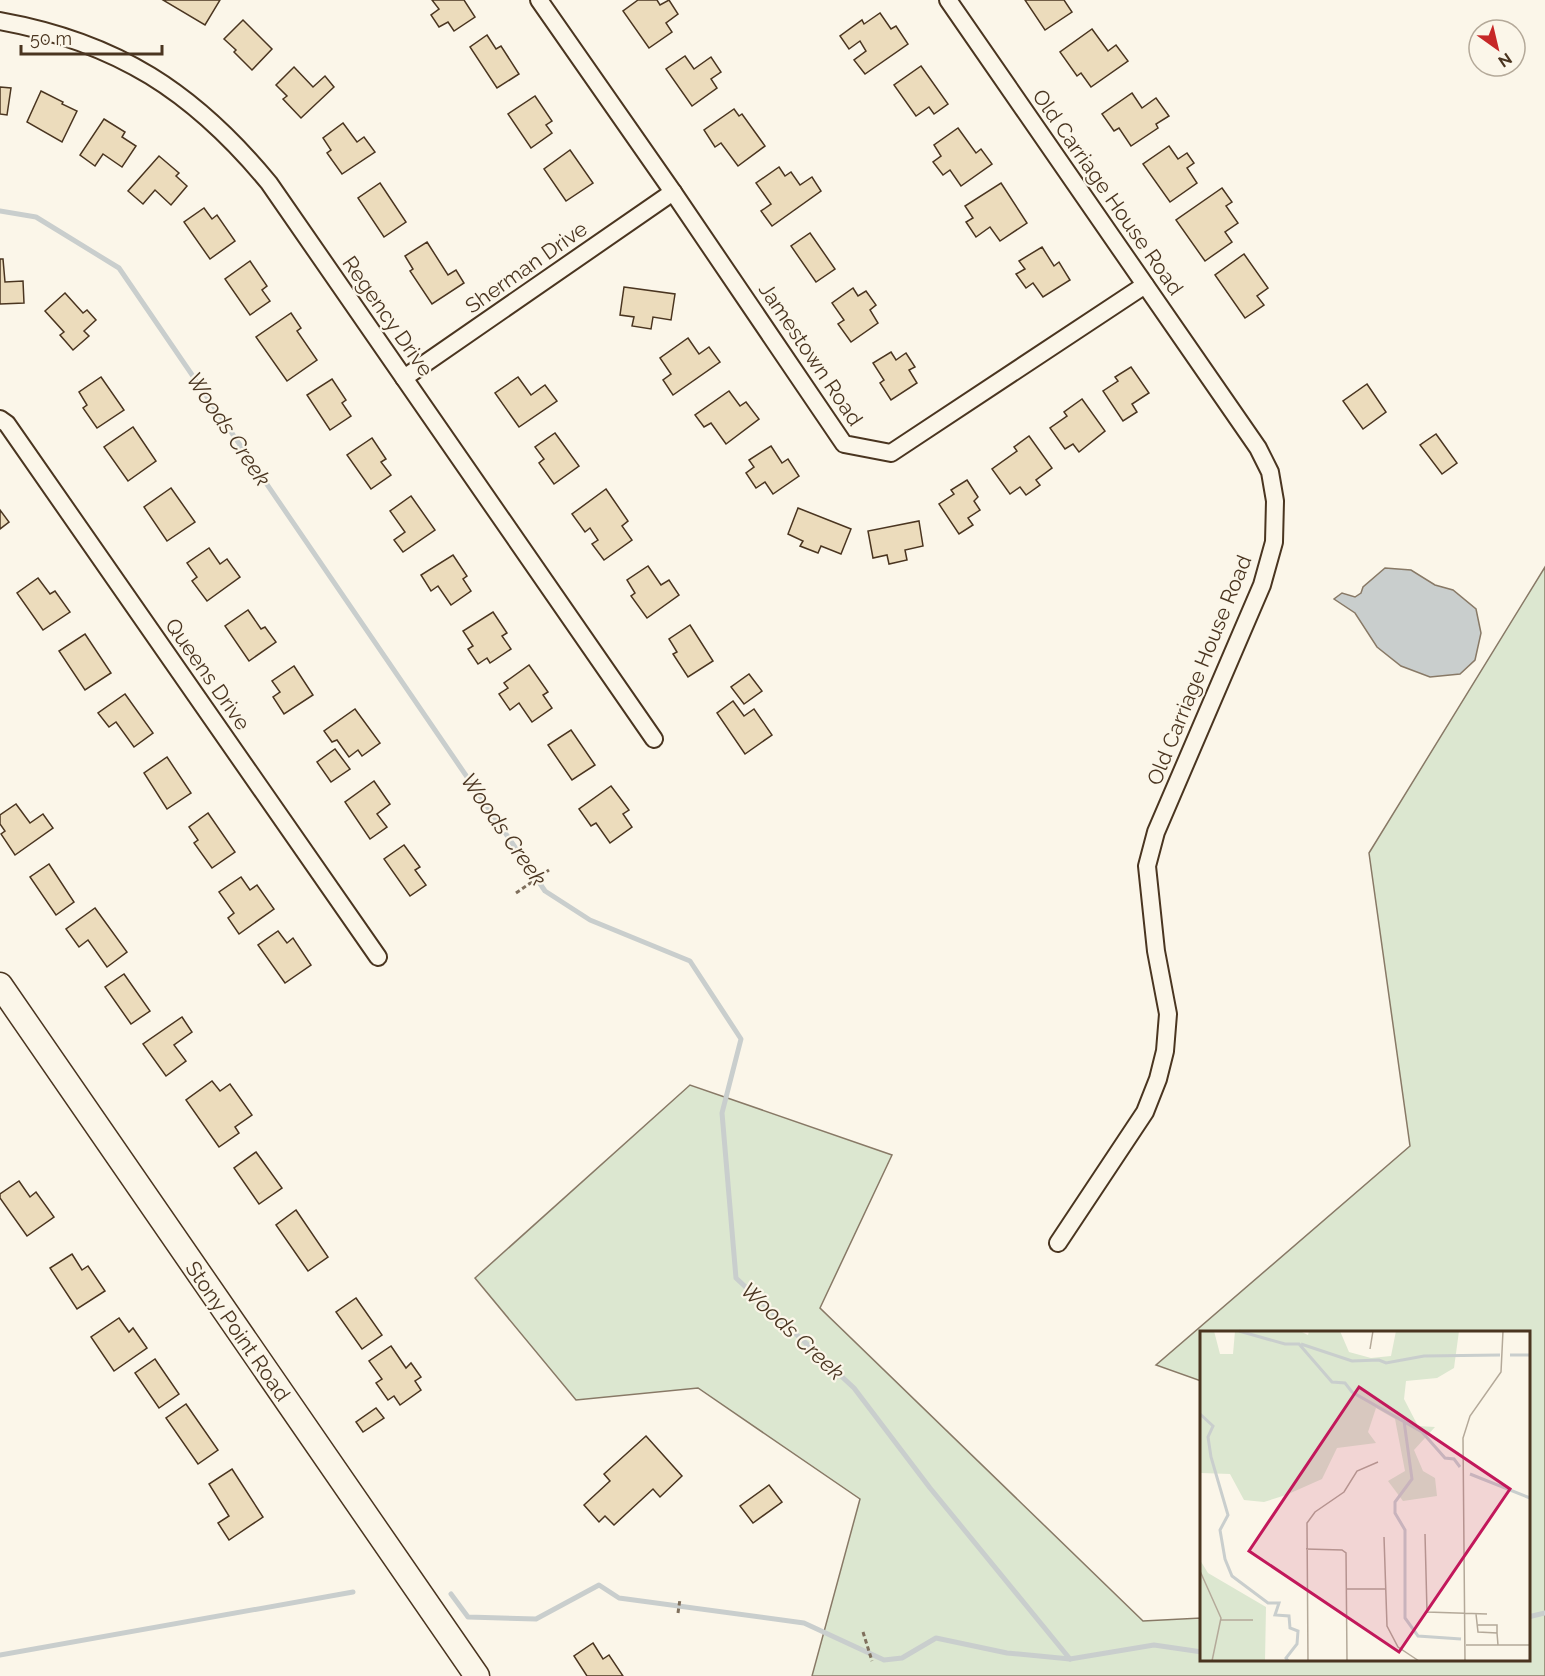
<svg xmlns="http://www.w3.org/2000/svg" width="1545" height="1676" font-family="Raleway,sans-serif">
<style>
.green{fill:#dce7d0;stroke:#887966;stroke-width:1.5}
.water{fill:#c9cecd;stroke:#887966;stroke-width:1.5}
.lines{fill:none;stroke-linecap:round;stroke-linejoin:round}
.stream{stroke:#c9cecd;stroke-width:5}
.building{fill:#ecdcbc;stroke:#4a3520;stroke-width:1.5}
.street-casing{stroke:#4a3520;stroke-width:20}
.secondary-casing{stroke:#4a3520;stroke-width:27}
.path{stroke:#7f6f5c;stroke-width:3;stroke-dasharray:4.5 3;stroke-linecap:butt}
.street{stroke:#fbf6e9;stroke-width:16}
.secondary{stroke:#fbf6e9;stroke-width:24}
.labels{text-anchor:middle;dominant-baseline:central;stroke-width:4.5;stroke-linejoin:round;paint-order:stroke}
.street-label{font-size:21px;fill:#4a3520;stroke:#fbf6e9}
.water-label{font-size:22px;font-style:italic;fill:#4a3520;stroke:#fbf6e9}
.inset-river{fill:none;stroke:#c9cecd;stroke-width:3}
.inset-road{fill:none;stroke:#b4a999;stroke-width:1.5}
.view{fill:#c2185b;fill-opacity:0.15;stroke:#c2185b;stroke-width:3}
.inset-edge{fill:none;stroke:#4a3520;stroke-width:3}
</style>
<rect width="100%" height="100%" fill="#fbf6e9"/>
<path class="green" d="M1545 567V1676H812L860 1499 698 1388 576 1400 475 1278 690 1085 892 1155 820 1308 1143 1621 1201 1618 1202 1660H1528V1332H1202L1201 1381 1156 1365 1410 1146 1369 853Z"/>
<path class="water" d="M1385 568 1411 570 1435 585 1453 590 1476 609 1481 633 1475 660 1460 674 1430 677 1401 666 1377 647 1355 613 1334 599 1342 593 1355 597 1361 593 1363 587Z"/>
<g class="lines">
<g class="stream">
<path d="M0 211 36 217 119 268 545 891 590 920 690 961 741 1039 722 1113 736 1278 854 1388 930 1488 1070 1659"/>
<path d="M451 1594 468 1617 536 1619 599 1585 619 1598 804 1623 884 1660 902 1658 936 1638 1007 1653 1070 1659 1154 1645 1202 1652"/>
<path d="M1528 1617 1545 1613"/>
<path d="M0 1655 353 1592"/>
</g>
</g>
<g class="building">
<path d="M163 0H220L205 25Z"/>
<path d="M432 0H464L475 17 454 31 448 22 439 27 431 15 439 9Z"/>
<path d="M638 0H657L660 5 669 0 678 14 666 23 672 32 649 48 623 11Z"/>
<path d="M1025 0H1064L1072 12 1045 30Z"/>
<path d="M880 13 891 29 896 26 908 44 865 74 854 60 866 51 860 41 849 49 840 36 862 20 864 24Z"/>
<path d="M243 20 272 49 252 70 234 52 236 50 224 39Z"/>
<path d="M1092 29 1108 51 1116 45 1128 61 1091 87 1081 73 1077 76 1060 52Z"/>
<path d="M487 35 496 49 501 46 519 74 497 88 470 47Z"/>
<path d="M685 56 694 69 711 57 721 72 711 79 717 88 692 106 666 69Z"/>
<path d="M921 66 948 104 934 114 929 107 916 116 894 85Z"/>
<path d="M294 67 313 87 325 76 334 87 301 118 283 99 287 96 276 85Z"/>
<path d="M0 87 11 88 7 115 0 114Z"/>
<path d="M41 91 63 102 62 104 77 111 62 142 27 122Z"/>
<path d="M1132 93 1142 108 1156 98 1169 116 1156 124 1158 128 1131 146 1119 128 1114 131 1102 114Z"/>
<path d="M535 96 552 121 546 125 552 133 531 148 508 114Z"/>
<path d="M734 109 739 116 742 114 765 146 738 166 721 143 715 147 704 130Z"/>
<path d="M104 119 125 132 122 137 136 146 122 167 103 154 95 166 80 155Z"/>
<path d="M343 123 357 142 364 137 375 152 342 174 327 153 331 150 323 138Z"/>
<path d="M958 128 976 153 981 149 992 164 961 186 950 170 943 175 933 162 941 156 934 145Z"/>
<path d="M1169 146 1178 159 1187 153 1194 163 1187 168 1197 183 1170 202 1143 164Z"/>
<path d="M570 150 593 183 566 201 544 169Z"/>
<path d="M159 156 179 173 176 176 187 186 171 205 155 190 143 204 128 191Z"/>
<path d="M779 167 785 176 791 172 800 185 812 177 821 191 772 226 761 211 771 204 756 183Z"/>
<path d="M380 183 406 222 384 237 358 198Z"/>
<path d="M1001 183 1027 223 1000 241 990 227 976 237 966 222 973 218 965 206Z"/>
<path d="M1222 188 1232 202 1226 206 1238 223 1225 232 1232 242 1205 261 1176 220Z"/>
<path d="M204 208 212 219 217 215 235 241 210 259 184 222Z"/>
<path d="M810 233 835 269 816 282 791 246Z"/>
<path d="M427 242 448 275 456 270 464 283 432 304 410 271 413 269 405 256Z"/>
<path d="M1042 247 1054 266 1059 262 1070 280 1043 297 1033 283 1026 288 1016 274 1025 269 1019 261Z"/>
<path d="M1244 254 1268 288 1257 296 1264 305 1245 318 1215 275Z"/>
<path d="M0 259H3L5 282 23 281 24 303 0 304Z"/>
<path d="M250 261 267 286 262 290 270 301 250 315 225 279Z"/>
<path d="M624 287 675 294 671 320 653 317 651 329 632 326 634 317 620 315Z"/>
<path d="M853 288 858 296 866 291 876 305 870 310 878 323 851 342 838 324 844 320 832 303Z"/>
<path d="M65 293 83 313 87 310 96 320 84 331 89 336 73 350 60 335 64 332 45 311Z"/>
<path d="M291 313 301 328 297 331 317 360 287 381 256 337Z"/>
<path d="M688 338 699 354 709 347 720 362 673 395 663 380 671 374 660 358Z"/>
<path d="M891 352 896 360 906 353 915 367 909 370 917 383 891 400 880 383 884 380 873 363Z"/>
<path d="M1131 367 1149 393 1132 404 1137 412 1123 421 1103 391 1118 381 1115 377Z"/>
<path d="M101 377 124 410 97 428 83 408 87 405 79 392Z"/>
<path d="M518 377 531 395 545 385 557 401 519 427 495 393Z"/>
<path d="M332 379 346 400 342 403 351 416 330 430 307 395Z"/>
<path d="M1367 384 1386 412 1363 429 1343 401Z"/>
<path d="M729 391 740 406 746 402 759 419 726 444 711 423 704 427 695 415Z"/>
<path d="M1082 399 1105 431 1079 452 1073 444 1065 449 1050 428 1067 416 1064 412Z"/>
<path d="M133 427 156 461 128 481 104 447Z"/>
<path d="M555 433 579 466 554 484 539 463 544 459 535 447Z"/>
<path d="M1436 434 1457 463 1442 474 1420 445Z"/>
<path d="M1029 436 1052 468 1036 480 1040 485 1026 495 1020 487 1010 494 992 469 1017 451 1014 447Z"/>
<path d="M372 438 386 459 381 462 391 475 371 489 347 455Z"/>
<path d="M771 446 782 463 788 459 799 476 773 494 765 482 756 488 746 473 754 467 749 460Z"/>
<path d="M967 480 978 497 974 501 980 510 968 518 973 525 959 534 939 504 954 494 951 490Z"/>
<path d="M171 488 195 522 167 541 144 507Z"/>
<path d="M606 489 628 521 622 526 632 540 604 560 592 544 598 540 590 528 585 532 572 514Z"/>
<path d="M411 496 435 530 403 552 394 540 405 532 390 511Z"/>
<path d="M798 508 851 529 841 554 821 546 818 553 800 546 803 541 788 534Z"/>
<path d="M0 510 9 522 0 529Z"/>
<path d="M919 521 923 546 905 550 907 560 889 564 887 555 873 558 868 531Z"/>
<path d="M209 548 220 564 227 559 240 577 207 601 192 581 197 577 187 563Z"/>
<path d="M453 555 467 576 463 579 471 591 451 605 438 586 431 591 421 575Z"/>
<path d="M648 566 661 585 669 580 679 595 647 618 631 596 635 593 627 580Z"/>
<path d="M38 578 50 594 55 591 70 612 43 630 17 593Z"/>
<path d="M248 610 261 629 265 627 276 642 249 661 225 626Z"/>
<path d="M493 612 507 633 502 636 511 649 490 663 487 658 478 664 468 649 473 646 463 631Z"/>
<path d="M690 625 713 661 688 677 673 654 677 652 669 639Z"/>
<path d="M85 634 111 673 85 690 59 651Z"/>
<path d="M529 665 548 692 543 695 552 708 532 722 519 703 510 710 499 694 508 688 504 683Z"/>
<path d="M294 666 313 695 284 714 273 697 280 692 272 681Z"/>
<path d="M749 674 762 691 744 704 731 687Z"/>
<path d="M125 694 153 733 134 747 116 722 109 727 98 713Z"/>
<path d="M733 701 744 716 754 709 772 735 745 754 717 713Z"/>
<path d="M355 709 380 743 362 756 358 750 349 757 337 740 332 742 324 731Z"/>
<path d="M571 730 595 765 572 780 548 745Z"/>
<path d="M335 749 350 769 331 782 317 762Z"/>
<path d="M167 757 191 793 167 809 144 773Z"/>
<path d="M374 781 390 804 377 814 387 827 370 839 345 802Z"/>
<path d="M611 786 629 810 623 814 632 827 610 843 596 823 591 826 579 809Z"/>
<path d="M16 804 30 823 43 814 53 828 15 855 1 834 5 831 0 824V815Z"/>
<path d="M208 813 235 852 212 868 194 843 198 840 189 827Z"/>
<path d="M404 845 420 867 415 870 426 885 410 896 384 859Z"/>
<path d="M49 864 74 902 56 915 30 877Z"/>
<path d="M241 877 250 890 257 885 274 909 239 934 228 918 234 913 219 892Z"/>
<path d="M95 908 127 952 107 967 88 940 79 947 66 929Z"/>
<path d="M278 931 287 943 293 938 311 965 285 983 258 945Z"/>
<path d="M124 974 150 1011 131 1024 105 987Z"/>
<path d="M182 1017 192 1032 174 1045 186 1061 166 1076 143 1044Z"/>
<path d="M212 1081 220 1091 230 1084 252 1115 235 1127 239 1133 219 1147 186 1100Z"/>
<path d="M256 1152 282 1188 259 1204 234 1168Z"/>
<path d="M19 1181 30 1197 36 1192 54 1217 27 1236 0 1198V1194Z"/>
<path d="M296 1210 328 1257 308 1271 276 1225Z"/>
<path d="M72 1254 82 1270 88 1266 105 1291 77 1309 50 1268Z"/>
<path d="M356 1298 382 1335 362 1349 336 1312Z"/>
<path d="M119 1318 129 1332 133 1328 147 1348 114 1371 91 1337Z"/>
<path d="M391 1346 406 1368 411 1363 421 1377 415 1381 421 1390 400 1405 394 1396 388 1400 376 1383 382 1379 369 1361Z"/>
<path d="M155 1359 179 1394 159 1408 135 1373Z"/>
<path d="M186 1404 218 1450 198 1464 166 1418Z"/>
<path d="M376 1408 384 1418 363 1432 356 1422Z"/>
<path d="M646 1436 682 1476 660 1497 653 1489 614 1525 605 1516 599 1522 584 1505 610 1481 604 1474Z"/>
<path d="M232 1469 263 1517 229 1540 218 1523 229 1516 209 1484Z"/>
<path d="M769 1485 782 1502 753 1523 740 1506Z"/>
<path d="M593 1643 603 1659 609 1655 623 1676H587L574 1656Z"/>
</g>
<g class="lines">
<defs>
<g id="street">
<path d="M539 0 673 192 844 444 891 453 1145 285"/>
<path d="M948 0 1258 448 1270 472 1275 501 1274 542 1262 585 1156 832 1147 866 1156 951 1168 1014 1165 1051 1158 1079 1145 1112 1058 1243"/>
<path d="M0 21C117 42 194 92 269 183L654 739"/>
<path d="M404 378 673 192"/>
<path d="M0 419 7 424 378 957"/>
</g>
<path id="secondary" d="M0 985 477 1676"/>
</defs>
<use href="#street" class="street-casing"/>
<use href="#secondary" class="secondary-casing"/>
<g class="path">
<path d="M516 893 549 870"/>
<path d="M678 1613 680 1599"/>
<path d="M863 1632 872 1661"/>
</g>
<use href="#street" class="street"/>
<use href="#secondary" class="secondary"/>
</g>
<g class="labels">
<g class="street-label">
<text transform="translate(1108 192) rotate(55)">Old Carriage House Road</text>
<text transform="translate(526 267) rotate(-35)">Sherman Drive</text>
<text transform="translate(388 316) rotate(55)">Regency Drive</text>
<text transform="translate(811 354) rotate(56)">Jamestown Road</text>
<text transform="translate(1199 670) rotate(-68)">Old Carriage House Road</text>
<text transform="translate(208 674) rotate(55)">Queens Drive</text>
<text transform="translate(238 1331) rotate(55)">Stony Point Road</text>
</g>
<g class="water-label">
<text transform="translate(229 429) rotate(56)">Woods Creek</text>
<text transform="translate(504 829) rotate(55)">Woods Creek</text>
<text transform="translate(793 1331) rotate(43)">Woods Creek</text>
</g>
</g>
<g transform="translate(1200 1331)">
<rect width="330" height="330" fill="#fbf6e9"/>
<path d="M0 0H14L20 23H33L35 0H100L108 4 109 0H140L149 21 171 27 191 25 196 0H259L254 37 237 47 206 50 204 68 218 95 235 96 214 119 223 140 235 147 237 165 203 170 188 150 205 140 195 88 176 77 168 101 176 112 137 117 122 148 86 164 64 171 44 169 30 143 1 142ZM0 229 8 242 66 276 65 330H0Z" fill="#dce7d0"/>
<path class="inset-river" d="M39 0 85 13H99L132 51 145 52 152 61 222 101 245 127 254 128 260 136M101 13 152 30 179 29 186 32 224 25 300 24M310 24H330M0 83 13 95 8 106 11 126 28 184 20 199 25 228 32 245 68 272H79L75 284 89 285 90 297 98 300 97 313 86 327 88 330M204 90 212 148 195 171V182L205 199V287L218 305 261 308M270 143 330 167"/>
<path class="inset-road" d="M170 18 173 0M225 203 227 281 287 283M184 206 187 295 198 316 219 330M106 218 142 219 146 222 147 330M0 240 21 287 12 330M146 258H185M276 283 278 301 297 302 298 314M21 289H53M278 294H297V302M266 314H330M108 330 107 192 115 181 144 161 157 140 178 131M265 330 263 107 270 85 301 41 303 0"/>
<path class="view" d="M159 56 310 158 199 321 49 220Z"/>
<rect width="330" height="330" class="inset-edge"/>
</g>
<g transform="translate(1497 48) rotate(146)"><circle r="28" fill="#fbf6e9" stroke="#b4a999" stroke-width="1.5"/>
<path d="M0-4.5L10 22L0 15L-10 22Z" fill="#c62828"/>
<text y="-9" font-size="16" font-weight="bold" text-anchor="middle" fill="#4a3520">N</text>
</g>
<path d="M21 45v9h141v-9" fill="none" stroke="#4a3520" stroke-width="3"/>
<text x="30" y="45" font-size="18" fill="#4a3520" stroke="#fbf6e9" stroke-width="4.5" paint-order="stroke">50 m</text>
</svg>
